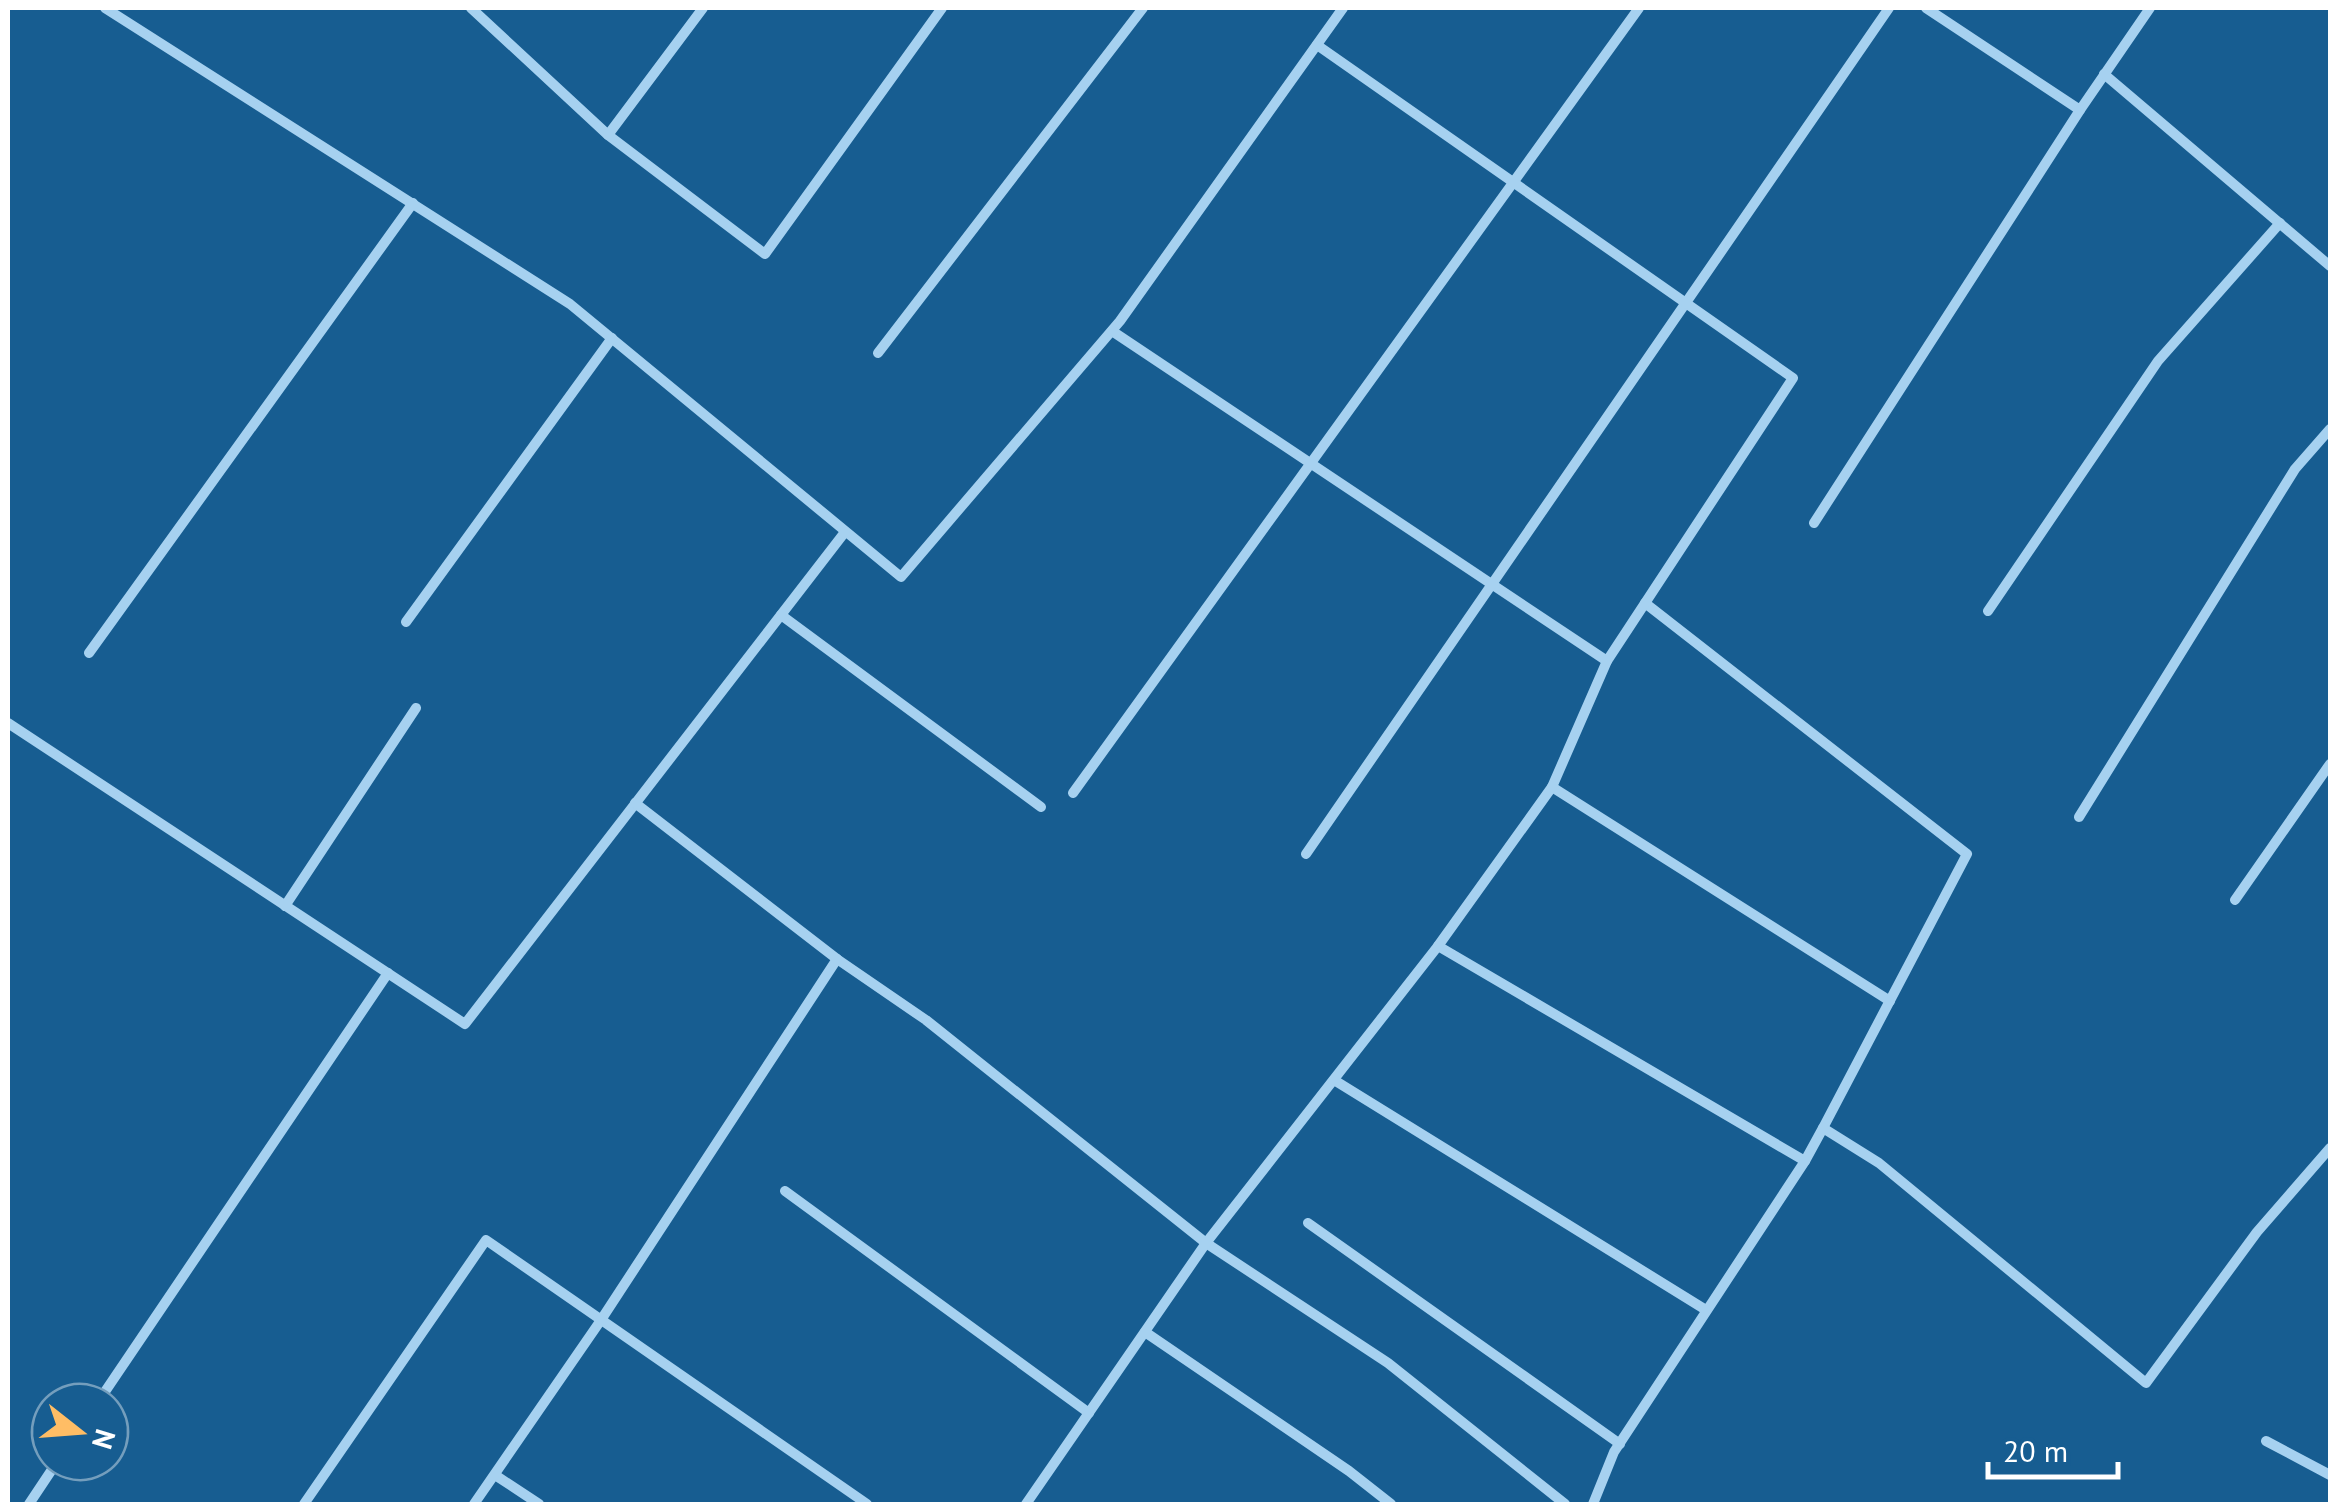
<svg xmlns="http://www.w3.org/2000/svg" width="2338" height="1512" font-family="'PT Sans',sans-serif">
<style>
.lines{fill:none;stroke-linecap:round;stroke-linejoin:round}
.street{stroke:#a6d1f0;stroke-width:10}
</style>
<rect width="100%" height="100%" fill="#175d91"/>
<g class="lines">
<g class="street">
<path d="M105 8 570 304 901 577 1120 321 1343 8"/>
<path d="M471 8 608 135 765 254 942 8"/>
<path d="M1926 8 2080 110 2150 8"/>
<path d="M2104 74 2330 266"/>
<path d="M608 135 703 8"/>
<path d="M1112 331 1607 661"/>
<path d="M878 353 1143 8"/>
<path d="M1814 523 2080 110"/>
<path d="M1645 603 1967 854 1823 1128"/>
<path d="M1988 611 2158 361 2280 223"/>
<path d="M781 615 1041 807"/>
<path d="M406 622 612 338"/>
<path d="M89 653 413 203"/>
<path d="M8 723 465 1024 845 532"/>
<path d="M1552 787 1890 1001"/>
<path d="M1073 793 1639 8"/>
<path d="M635 803 837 959 926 1020 1206 1243 1388 1363 1565 1504"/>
<path d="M2079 817 2295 469 2330 429"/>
<path d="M1306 854 1889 8"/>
<path d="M2235 900 2330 764"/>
<path d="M285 906 416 708"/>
<path d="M1438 946 1805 1161 1823 1128 1879 1163 2146 1383 2257 1232 2330 1148"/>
<path d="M1334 1080 1706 1310"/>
<path d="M785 1191 1089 1413"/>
<path d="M1308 1223 1620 1444"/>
<path d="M1145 1332 1349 1471 1391 1504"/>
<path d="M98 1402 388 973"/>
<path d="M2266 1441 2330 1475"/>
<path d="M495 1475 539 1504"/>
<path d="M29 1504 57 1462"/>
<path d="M304 1504 486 1240 867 1504"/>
<path d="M474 1504 601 1320 837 959"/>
<path d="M1026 1504 1206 1243 1438 946 1552 787 1607 661 1793 378 1317 45"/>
<path d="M1593 1504 1614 1452 1805 1161"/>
</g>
</g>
<rect width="2338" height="1512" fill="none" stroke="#ffffff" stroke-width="20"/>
<g transform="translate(80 1432) rotate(107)"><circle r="48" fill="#175d91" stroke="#749ebd" stroke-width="2.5"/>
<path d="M0-8L18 38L0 25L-18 38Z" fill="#ffbd65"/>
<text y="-15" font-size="28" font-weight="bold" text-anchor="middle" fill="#ffffff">N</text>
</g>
<path d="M1988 1462v15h130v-15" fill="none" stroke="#ffffff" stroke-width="5"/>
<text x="2003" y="1462" font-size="30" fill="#ffffff" stroke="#175d91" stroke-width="8" paint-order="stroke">20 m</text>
</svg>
